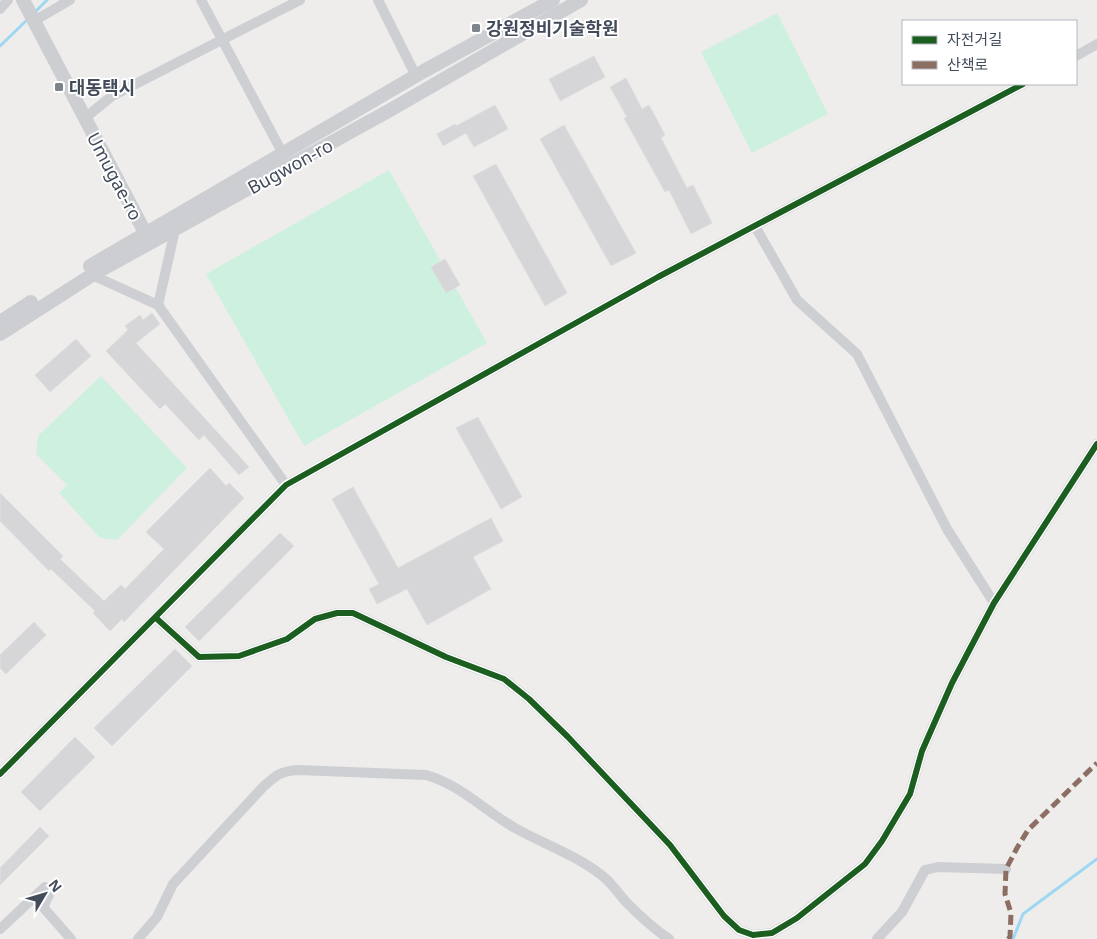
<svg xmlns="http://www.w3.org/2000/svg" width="1097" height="939" font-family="'Noto Sans','Noto Sans KR',sans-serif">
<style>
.green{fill:#cef0df}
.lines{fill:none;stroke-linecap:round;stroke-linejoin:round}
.stream{stroke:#9ed7f2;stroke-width:3}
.building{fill:#d6d6d8;stroke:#dfdedf}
.street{stroke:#cdcfd2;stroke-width:10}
.secondary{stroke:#ccced2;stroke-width:14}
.quiet{stroke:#8d6e63;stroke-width:5;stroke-dasharray:10 5;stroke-linecap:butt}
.cycleway-casing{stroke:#fff;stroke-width:9}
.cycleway{stroke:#1b5e20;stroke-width:6}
.poi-dot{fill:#7e848e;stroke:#fff;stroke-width:2}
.labels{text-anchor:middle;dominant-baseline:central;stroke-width:4;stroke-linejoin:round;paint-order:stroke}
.poi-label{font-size:18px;font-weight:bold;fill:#424c5b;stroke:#fff;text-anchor:start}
.street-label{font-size:18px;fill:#424c5b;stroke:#fff}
</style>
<rect width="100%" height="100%" fill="#eeedec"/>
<g class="green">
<path d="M777 13 828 114 752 153 701 52Z"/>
<path d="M389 170 487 343 304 446 206 274Z"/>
<path d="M101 376 187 468 117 540 100 538 59 493 67 485 36 454 38 436Z"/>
</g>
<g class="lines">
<g class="stream">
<path d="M34 13 47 0"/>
<path d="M0 46 28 19"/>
<path d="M1013 939 1023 914 1097 859"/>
</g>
</g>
<g class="building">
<path d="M594 56 605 77 560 101 549 79Z"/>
<path d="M626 78 642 109 649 105 665 135 661 138 687 188 693 185 712 223 691 234 669 190 665 192 624 118 627 117 610 87Z"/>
<path d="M495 105 508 129 474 147 466 133 443 146 437 134 455 124 456 126Z"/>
<path d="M564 125 636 253 611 266 540 139Z"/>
<path d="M496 164 567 293 545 306 473 176Z"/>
<path d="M445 259 460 285 446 293 431 267Z"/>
<path d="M152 313 160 324 136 343 249 467 239 475 204 435 199 440 165 404 160 409 106 351 128 330 125 326 140 315 143 320Z"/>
<path d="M76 339 91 356 50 392 35 375Z"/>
<path d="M478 417 522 497 501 509 456 428Z"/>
<path d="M210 468 226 486 229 483 244 498 124 622 122 619 110 631 93 613 95 611 51 569 49 571 0 521V493L63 556 60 559 104 601 121 585 125 589 164 549 146 532Z"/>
<path d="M353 487 398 568 491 518 503 541 473 557 491 589 427 625 407 589 377 604 369 589 379 584 332 499Z"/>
<path d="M280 533 294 546 199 641 185 627Z"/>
<path d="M34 622 46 635 6 674 0 668V655Z"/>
<path d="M175 649 192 666 112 746 94 728Z"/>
<path d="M75 737 95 757 40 811 21 792Z"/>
<path d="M40 827 49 836 0 885V868Z"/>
</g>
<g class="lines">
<g class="street">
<path d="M201 0 283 154"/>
<path d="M378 0 416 76"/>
<path d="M0 9 8 0"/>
<path d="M34 21 70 0"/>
<path d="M1076 56 1097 44"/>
<path d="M85 118 112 96 300 0"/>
<path d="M755 226 797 300 857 354 947 529 994 603"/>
<path d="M92 275 158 305 286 485"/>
<path d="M158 305 175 230"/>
<path d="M156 618 199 657 239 656 287 639 315 619 337 613H353L446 657 504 679 529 699 568 737 670 845 724 916 739 930 753 935 772 933 797 918 865 864 882 841 910 794 922 751 952 683 994 603 1097 444"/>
<path d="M0 774 286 485 658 277 1023 84"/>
<path d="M0 929 45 887 49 895 43 907 71 939"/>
<path d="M138 939 157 917 173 884 263 787C275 776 280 771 298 770L426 775C461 785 485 811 515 828 545 845 579 856 605 878 614 886 620 896 628 904 641 917 654 929 669 939"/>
<path d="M877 939 902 912 925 870 938 867 1006 869"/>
</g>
<g class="secondary">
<path d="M23 0 150 242"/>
<path d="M90 266 424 71 553 0"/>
<path d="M0 322 31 302"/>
<path d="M0 334 92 275 392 109 581 0"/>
</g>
<path class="quiet" d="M1008 939 1010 937 1011 913 1005 894 1006 869 1017 848 1028 830 1097 763"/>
<defs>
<g id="cycleway">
<path d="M156 618 199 657 239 656 287 639 315 619 337 613H353L446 657 504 679 529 699 568 737 670 845 724 916 739 930 753 935 772 933 797 918 865 864 882 841 910 794 922 751 952 683 994 603 1097 444"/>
<path d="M0 774 286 485 658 277 1023 84"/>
</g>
</defs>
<use href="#cycleway" class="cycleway-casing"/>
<use href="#cycleway" class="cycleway"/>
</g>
<g class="poi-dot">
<rect x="471" y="23" width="10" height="10" rx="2.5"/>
<rect x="54" y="82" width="10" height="10" rx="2.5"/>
</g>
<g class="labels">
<g class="poi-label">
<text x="486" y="28">강원정비기술학원</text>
<text x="69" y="87">대동택시</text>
</g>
<g class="street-label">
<text transform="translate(290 166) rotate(-29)">Bugwon-ro</text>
<text transform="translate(115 176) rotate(62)">Umugae-ro</text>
</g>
</g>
<rect x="902" y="20" width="175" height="65" fill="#ffffff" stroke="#b3b7bd"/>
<rect x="912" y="36" width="25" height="8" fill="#1b5e20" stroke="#b3b7bd"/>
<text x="947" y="45" font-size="15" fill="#424c5b">자전거길</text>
<rect x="912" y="61" width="25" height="8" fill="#8d6e63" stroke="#b3b7bd"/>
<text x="947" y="70" font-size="15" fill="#424c5b">산책로</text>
<g transform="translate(45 894) rotate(52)" stroke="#ffffff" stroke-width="4" paint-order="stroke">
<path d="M0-4L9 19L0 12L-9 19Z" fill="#424c5b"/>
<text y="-8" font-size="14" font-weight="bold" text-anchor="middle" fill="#424c5b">N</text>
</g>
</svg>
